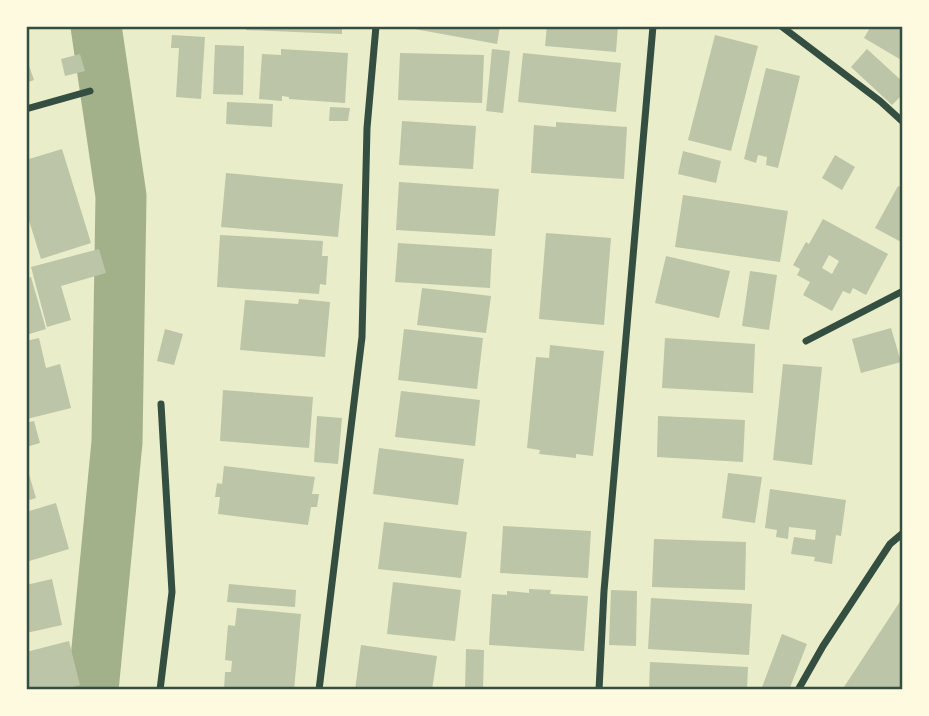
<svg xmlns="http://www.w3.org/2000/svg" width="929" height="716" font-family="'Sofia Sans Condensed',sans-serif">
<style>
.lines{fill:none;stroke-linecap:round;stroke-linejoin:round}
.river{stroke:#a3b18a;stroke-width:51}
.building{fill:#bcc5a7;fill-rule:evenodd}
.minor{stroke:#344e41;stroke-width:7}
.neatline{fill:none;stroke:#344e41;stroke-width:2.5}
</style>
<rect width="100%" height="100%" fill="#e9edc9"/>
<g class="lines">
<path class="river" d="M93 690 117 442 121 196 96 26"/>
</g>
<g class="building">
<path d="M246 26H342V34L246 30Z"/>
<path d="M409 26H500L497 44 409 28Z"/>
<path d="M547 26H618L616 52 545 46Z"/>
<path d="M871 26H903V61L864 38Z"/>
<path d="M172 35 205 37 201 99 176 97 179 48H171Z"/>
<path d="M715 35 758 46 731 151 688 140Z"/>
<path d="M215 45 244 46 243 95 213 94Z"/>
<path d="M281 49 348 53 345 103 289 99V97L282 96V101L259 99 262 54 281 55Z"/>
<path d="M492 49 510 51 503 113 486 111Z"/>
<path d="M867 49 903 82V94L892 105 851 67Z"/>
<path d="M400 53 484 55 482 103 398 100Z"/>
<path d="M523 53 621 63 616 112 518 102Z"/>
<path d="M80 54 85 71 65 76 61 59Z"/>
<path d="M26 57 34 80 26 83Z"/>
<path d="M766 68 800 76 778 168 766 165 767 157 758 155 756 163 744 159Z"/>
<path d="M227 102 273 104 272 127 226 124Z"/>
<path d="M330 107 350 108 348 121H329Z"/>
<path d="M402 121 476 126 473 169 399 165Z"/>
<path d="M556 122 627 127 624 179 531 173 534 125 556 127Z"/>
<path d="M62 149 91 243 41 259 26 211V160Z"/>
<path d="M683 151 721 161 716 183 678 174Z"/>
<path d="M835 155 855 167 842 190 822 178Z"/>
<path d="M226 173 343 184 338 237 221 227Z"/>
<path d="M399 182 499 189 495 236 396 230Z"/>
<path d="M898 186 903 188V243L875 228Z"/>
<path d="M683 195 788 211 780 262 675 247Z"/>
<path d="M823 219 888 254 866 295 853 288 850 294 843 291 832 311 803 295 810 282 797 275 800 269 793 265 806 242 809 244ZM829 255 839 261 832 274 822 268Z"/>
<path d="M546 233 611 238 604 325 539 319Z"/>
<path d="M220 235 323 241 322 256H328L326 285 320 284 319 294 217 287Z"/>
<path d="M398 243 492 249 490 288 395 282Z"/>
<path d="M99 249 106 273 61 286 71 320 47 327 31 267Z"/>
<path d="M666 256 730 271 719 318 655 303Z"/>
<path d="M750 271 777 275 769 330 742 326Z"/>
<path d="M31 277 46 329 26 335V278Z"/>
<path d="M422 288 491 296 486 333 417 325Z"/>
<path d="M299 299 330 302 325 357 240 350 245 300 298 304Z"/>
<path d="M891 328 901 362 861 373 852 339Z"/>
<path d="M165 329 183 334 174 365 157 361Z"/>
<path d="M404 329 483 338 477 389 398 380Z"/>
<path d="M39 338 46 368 60 364 71 408 27 419 26 341Z"/>
<path d="M665 338 755 344 753 393 662 388Z"/>
<path d="M550 345 604 351 593 456 576 454V458L539 454 540 450 527 448 536 357 549 358Z"/>
<path d="M783 364 822 367 812 465 773 460Z"/>
<path d="M223 390 313 397 309 448 220 441Z"/>
<path d="M401 391 480 400 475 446 395 437Z"/>
<path d="M317 416 342 418 338 464 314 462Z"/>
<path d="M658 416 745 420 743 462 657 457Z"/>
<path d="M34 421 40 443 26 447V423Z"/>
<path d="M379 448 464 459 458 505 373 494Z"/>
<path d="M26 464 36 498 26 501Z"/>
<path d="M224 466 315 477 312 494H319L317 507H311L308 525 218 514 220 497H215L217 483 222 484Z"/>
<path d="M728 473 762 477 755 523 722 518Z"/>
<path d="M770 489 846 500 841 536 836 535 832 564 814 561 815 557 791 554 794 537 815 540 816 530 789 527 788 539 776 537 777 530 765 528Z"/>
<path d="M56 503 69 549 26 562V512Z"/>
<path d="M384 522 467 532 461 578 378 569Z"/>
<path d="M503 526 591 531 588 578 500 573Z"/>
<path d="M654 539 746 542 745 590 652 587Z"/>
<path d="M52 579 62 625 26 633V585Z"/>
<path d="M393 582 461 590 455 641 387 634Z"/>
<path d="M229 584 296 590 295 607 227 602Z"/>
<path d="M529 589 551 590 550 594 588 596 584 651 489 645 492 594 507 595V591L529 593Z"/>
<path d="M611 590 637 591 636 646 609 645Z"/>
<path d="M903 597V690H847L844 687Z"/>
<path d="M651 598 752 604 749 655 648 649Z"/>
<path d="M237 608 301 614 294 690H224L225 672H231L232 661 225 660 228 625 235 626Z"/>
<path d="M782 634 807 644 789 690H761Z"/>
<path d="M69 641 80 685 61 690H26V652Z"/>
<path d="M361 645 437 656 432 690H355Z"/>
<path d="M466 649 484 650 483 690H465Z"/>
<path d="M650 662 748 667 747 690H649Z"/>
</g>
<g class="lines">
<g class="minor">
<path d="M781 26 880 101 903 122"/>
<path d="M26 109 90 91"/>
<path d="M806 341 903 291"/>
<path d="M160 690 172 592 161 404"/>
<path d="M319 690 362 337 367 128 376 26"/>
<path d="M599 690 604 591 653 26"/>
<path d="M798 690 823 646 890 544 903 533"/>
</g>
</g>
<rect width="929" height="716" fill="none" stroke="#fefae0" stroke-width="56"/>
<rect x="28" y="28" width="873" height="660" class="neatline"/>
</svg>
